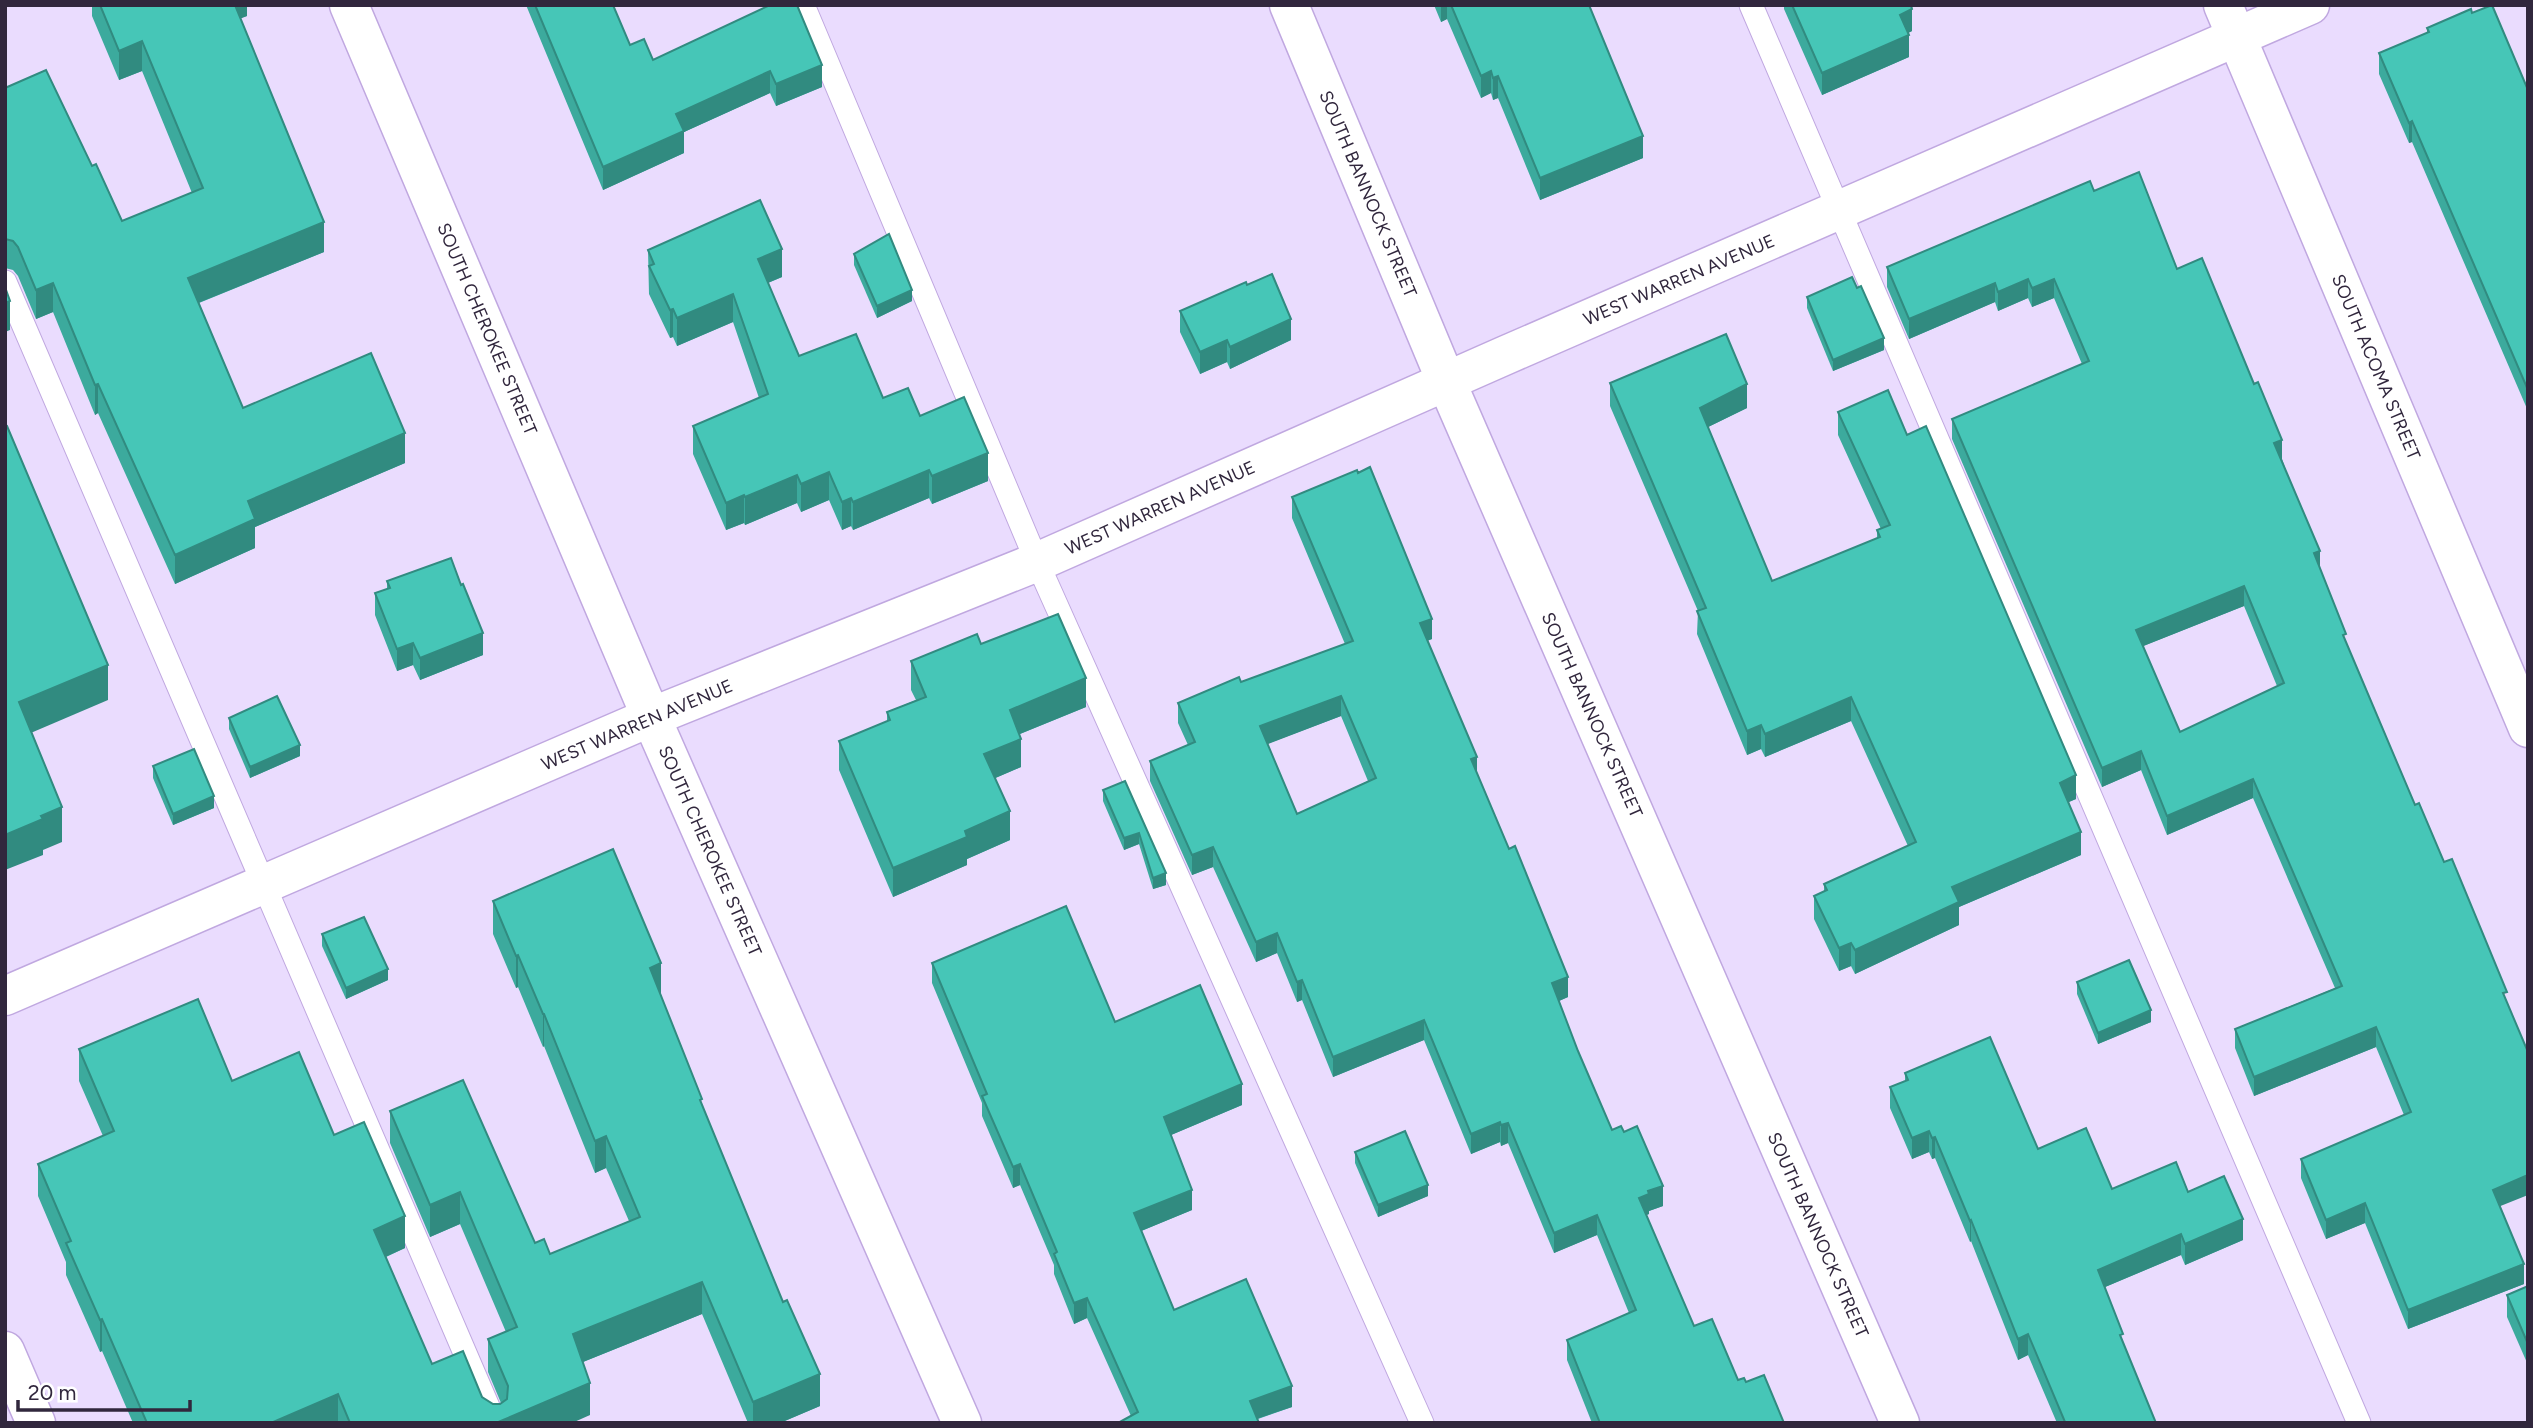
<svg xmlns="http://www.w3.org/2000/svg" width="2533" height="1428" font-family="Figtree,sans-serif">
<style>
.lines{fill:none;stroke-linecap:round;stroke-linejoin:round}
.service-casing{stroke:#c0a8e0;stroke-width:25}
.minor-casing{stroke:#c0a8e0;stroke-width:41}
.service{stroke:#fff;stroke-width:23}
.minor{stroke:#fff;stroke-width:38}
.wall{fill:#3caa9d;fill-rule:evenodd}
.shaded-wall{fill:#318b80}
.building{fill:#46c6b7;stroke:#318b80;stroke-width:2;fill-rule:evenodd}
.labels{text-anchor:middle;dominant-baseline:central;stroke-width:6;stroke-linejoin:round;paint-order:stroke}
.street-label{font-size:18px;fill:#31273d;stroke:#fff}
</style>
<rect width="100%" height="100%" fill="#eadcfe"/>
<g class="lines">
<defs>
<g id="service">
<path d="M803 5 1037 562 1422 1423"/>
<path d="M1751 5 2359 1423"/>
<path d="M5 282 495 1423"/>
</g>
<g id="minor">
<path d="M349 5 651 717 962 1423"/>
<path d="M1289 5 1446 381 1900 1423"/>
<path d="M2223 5 2528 728"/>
<path d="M5 996 651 717 1037 562 1506 355 2310 5"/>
<path d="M5 1351 36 1423"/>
</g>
</defs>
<use href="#service" class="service-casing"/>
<use href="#minor" class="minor-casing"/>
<use href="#service" class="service"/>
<use href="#minor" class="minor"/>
</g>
<g class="wall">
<path d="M92 5H247V16L240 18 324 252 199 303 243 408 405 463 255 527V548L175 584 98 413 95 415 53 312 36 319 18 276 13 270 5 268V88L92 166 122 221 192 193 142 71 119 80 92 16Z"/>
<path d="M526 5H613L630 45 653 60 770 5 822 87 776 106 770 93 684 132V153L603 190Z"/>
<path d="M1434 5H1589L1643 158 1540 200 1498 98 1493 100 1491 93 1481 98 1447 19 1441 22Z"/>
<path d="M1784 5H1911L1912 31 1908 33 1909 57 1822 95 1784 9Z"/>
<path d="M2472 13 2528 90V411L2412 142 2409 143 2379 74V53L2427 33V28Z"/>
<path d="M2094 191 2177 269 2282 459 2346 642 2500 1206 2524 1284 2408 1329 2365 1223 2326 1239 2301 1178V1159L2404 1115 2376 1047 2254 1096 2235 1048V1029L2335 988 2253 798 2167 835 2141 770 2102 787 1952 439V419L2082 364 2054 298 2032 307 2028 298 1998 311 1995 302 1909 339 1887 287V267ZM2244 606 2277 686 2180 732 2143 646Z"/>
<path d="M648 250 782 277 768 283 799 356 920 416 988 481 932 504 929 498 853 530 851 526 842 530 829 500 801 512 797 503 745 525 744 523 726 530 693 454V426L759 398 733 322 677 346 673 337 670 338 649 294Z"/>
<path d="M854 254 912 301 877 318 854 265Z"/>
<path d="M1247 285 1291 340 1230 369 1227 362 1200 374 1180 332V311Z"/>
<path d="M1807 297 1884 350 1833 371 1807 308Z"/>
<path d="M1610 383 1747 408 1708 427 1772 581 1877 539V530L1881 529 1838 435V412L1907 435 2076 799 2068 802 2081 855 1959 907V925L1855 974 1851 966 1839 971 1814 919V896L1824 891V884L1908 846 1851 721 1765 757 1761 749 1747 755 1697 634 1698 611 1610 406Z"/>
<path d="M1292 497 1432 639 1427 641 1477 774 1568 997 1559 1001 1578 1051 1612 1130 1663 1206 1649 1211V1214L1646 1215 1694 1326 1738 1380 1746 1382 1784 1423H1592L1567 1360V1340L1629 1313 1597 1235 1554 1253 1508 1143 1501 1146 1500 1142 1471 1154 1424 1040 1333 1077 1302 1000 1297 1002 1277 953 1256 962 1213 867 1192 875 1150 781V761L1188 745 1178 723V703L1241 682 1345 644 1292 518ZM1341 716 1368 781 1297 814 1267 744Z"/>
<path d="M387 581 483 655 420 680 413 665 397 671 375 615V593L387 589Z"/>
<path d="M981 644 1086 707 1020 734 1021 767 995 778 1010 840 967 859V865L893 897 839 770V741L887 721V712L916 700 911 690V661Z"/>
<path d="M229 718 300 756 250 778 229 729Z"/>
<path d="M153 766 214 808 173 825 153 778Z"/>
<path d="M1125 781 1166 885 1153 889 1139 844 1124 850 1103 801V790Z"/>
<path d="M493 901 661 995 702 1106 820 1406 780 1423H748L702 1314 583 1362 590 1415 496 1423H133L102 1351 100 1352 66 1275V1262L38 1196V1164L103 1136 79 1081V1049L232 1081 334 1135 405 1248 386 1257 432 1364 493 1404 501 1403 488 1372V1339L506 1332 460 1224 430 1237 390 1143V1111L535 1243 550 1254 629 1221 606 1168 595 1173 544 1046 543 1047 518 987 516 988 493 934Z"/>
<path d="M322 934 388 980 346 999 322 946Z"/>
<path d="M932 963 1115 1022 1242 1105 1171 1135 1192 1210 1141 1231 1174 1310 1292 1407 1258 1419 1131 1416 1087 1318 1074 1324 1054 1274V1265L1020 1185 1013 1188 982 1116V1103L932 983Z"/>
<path d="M2077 982 2151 1022 2098 1044 2077 994Z"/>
<path d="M1905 1073 2038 1149 2112 1189 2188 1192 2243 1240 2185 1265 2181 1255 2105 1287 2123 1344 2156 1423H2057L2028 1355 2018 1360 1971 1241 1970 1242 1935 1158 1932 1159 1929 1152 1912 1159 1890 1108V1087L1905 1081Z"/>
<path d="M1355 1152 1428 1196 1378 1217 1355 1163Z"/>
<path d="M2528 1286V1365L2507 1317V1295Z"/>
</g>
<g class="shaded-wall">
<path d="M232 5H247V16L237 20Z"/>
<path d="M1441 5H1447V19L1441 22Z"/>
<path d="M1912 9V31L1900 37V15Z"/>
<path d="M1909 35V57L1822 95V73Z"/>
<path d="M142 41V71L119 80V51Z"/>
<path d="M822 65V87L776 106V84Z"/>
<path d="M770 71V93L684 132V153L603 190V167L676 114Z"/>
<path d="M1491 71V93L1481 98V76Z"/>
<path d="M1498 76V98L1493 100V78Z"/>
<path d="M2412 121V142L2409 143V123Z"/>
<path d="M1643 136V158L1540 200V178Z"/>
<path d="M324 222V252L188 307V278Z"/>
<path d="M782 249V277L758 287V259Z"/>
<path d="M2028 279V298L1998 311V292Z"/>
<path d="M2054 279V298L2032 307V288Z"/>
<path d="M53 283V312L36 319V290Z"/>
<path d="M1995 283V302L1909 339V319Z"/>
<path d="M912 290V301L877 318V306Z"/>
<path d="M733 294V322L677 346V318Z"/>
<path d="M10 301V330L5 332V303Z"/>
<path d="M673 309V337L670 338V310Z"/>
<path d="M1291 319V340L1230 369V347Z"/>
<path d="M1884 338V350L1833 371V360Z"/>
<path d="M1227 340V362L1200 374V352Z"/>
<path d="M98 384V413L95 415V385Z"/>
<path d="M1747 384V408L1700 431V408Z"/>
<path d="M405 433V463L255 527V548L175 584V555L248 501Z"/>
<path d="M2282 440V459L2274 462V443Z"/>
<path d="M988 453V481L932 504V476Z"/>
<path d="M929 470V498L853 530V502Z"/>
<path d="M829 472V500L801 512V484Z"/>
<path d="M797 475V503L745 525V497Z"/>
<path d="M744 495V523L726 530V503Z"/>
<path d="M851 498V526L842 530V502Z"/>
<path d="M2320 551V570L2314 553Z"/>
<path d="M2244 586V606L2136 649V630Z"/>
<path d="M1432 619V639L1420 643V623Z"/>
<path d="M483 633V655L420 680V658Z"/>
<path d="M413 643V665L397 671V649Z"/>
<path d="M108 665V700L19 738V702Z"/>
<path d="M1086 678V707L1010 738V710Z"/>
<path d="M1341 696V716L1260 747V726Z"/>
<path d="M1851 697V721L1765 757V734Z"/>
<path d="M1761 725V749L1747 755V731Z"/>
<path d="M1021 739V767L984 783V754Z"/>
<path d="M300 745V756L250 778V767Z"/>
<path d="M2141 751V770L2102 787V768Z"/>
<path d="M1477 757V777L1471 759Z"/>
<path d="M2076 775V799L2060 806V783Z"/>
<path d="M2253 779V798L2167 835V816Z"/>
<path d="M214 796V808L173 825V814Z"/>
<path d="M62 807V842L43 850V855L5 870V835L41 816Z"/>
<path d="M1010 811V840L967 859V865L893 897V868L965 831Z"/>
<path d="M2081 832V855L1959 907V925L1855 974V950L1952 887Z"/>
<path d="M1139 833V844L1124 850V838Z"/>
<path d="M1213 847V867L1192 875V855Z"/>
<path d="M1166 873V885L1153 889V878Z"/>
<path d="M1277 933V953L1256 962V942Z"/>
<path d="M1851 943V966L1839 971V948Z"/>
<path d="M518 955V987L516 988V956Z"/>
<path d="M661 963V995L650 968Z"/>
<path d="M388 969V980L346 999V988Z"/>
<path d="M1568 977V997L1552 1004V983Z"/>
<path d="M1302 980V1000L1297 1002V982Z"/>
<path d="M2151 1010V1022L2098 1044V1033Z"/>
<path d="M543 1014H544V1046L543 1047Z"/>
<path d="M1424 1020V1040L1333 1077V1057Z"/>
<path d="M2376 1027V1047L2254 1096V1077Z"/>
<path d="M1242 1084V1105L1164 1138V1117Z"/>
<path d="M1500 1122V1142L1471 1154V1134Z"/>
<path d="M1508 1123V1143L1501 1146V1125Z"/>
<path d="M1929 1131V1152L1912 1159V1138Z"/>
<path d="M606 1136V1168L595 1173V1141Z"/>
<path d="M1935 1137V1158L1932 1159V1138Z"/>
<path d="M1020 1164V1185L1013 1188V1167Z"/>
<path d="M2528 1175V1195L2493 1209V1190Z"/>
<path d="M1428 1185V1196L1378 1217V1205Z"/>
<path d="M1663 1186V1206L1649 1211V1214L1639 1218V1198L1648 1191Z"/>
<path d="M1192 1190V1210L1134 1234V1213Z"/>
<path d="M460 1192V1224L430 1237V1205Z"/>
<path d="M2365 1203V1223L2326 1239V1220Z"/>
<path d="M1597 1215V1235L1554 1253V1233Z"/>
<path d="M405 1216V1248L374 1262V1230Z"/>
<path d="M2243 1219V1240L2185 1265V1244Z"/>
<path d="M1971 1220V1241L1970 1242V1221Z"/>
<path d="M2181 1234V1255L2098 1290V1270Z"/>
<path d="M2524 1264V1284L2408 1329V1310Z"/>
<path d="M702 1282V1314L573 1366V1334Z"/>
<path d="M1087 1298V1318L1074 1324V1303Z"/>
<path d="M102 1319V1351L100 1352V1320Z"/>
<path d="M2028 1334V1355L2018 1360V1339Z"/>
<path d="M820 1374V1406L780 1423H753V1402Z"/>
<path d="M590 1383V1415L572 1423H496Z"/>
<path d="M1292 1386V1407L1250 1421V1401Z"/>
<path d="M338 1394V1423H271Z"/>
</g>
<g class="building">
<path d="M100 5H235L324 222 188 278 243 408 371 353 405 433 248 501 255 519 175 555 98 384 95 385 53 283 36 290 18 247 13 241 5 239V88L46 70 92 166 96 164 122 221 203 188 142 41 119 51Z"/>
<path d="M535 5H613L630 45 644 39 653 60 770 5H797L822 65 776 84 770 71 676 114 684 131 603 167Z"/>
<path d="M1451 5H1589L1643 136 1540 178 1498 76 1493 78 1491 71 1481 76Z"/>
<path d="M1792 5H1911L1912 9 1900 15 1909 35 1822 73Z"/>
<path d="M2492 5 2528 90V390L2412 121 2409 123 2379 53 2429 32 2427 28 2471 9 2472 13Z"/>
<path d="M2139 172 2177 269 2202 258 2254 384 2258 382 2282 440 2274 443 2320 551 2314 553 2346 634 2343 635 2415 805 2419 803 2444 862 2452 859 2507 992 2503 993 2528 1052V1175L2493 1190 2524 1264 2408 1310 2365 1203 2326 1220 2301 1159 2411 1112 2376 1027 2254 1077 2235 1029 2342 986 2253 779 2167 816 2141 751 2102 768 1952 419 2089 361 2054 279 2032 288 2028 279 1998 292 1995 283 1909 319 1887 267 2090 181 2094 191ZM2244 586 2284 683 2180 732 2136 630Z"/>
<path d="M760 200 782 249 758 259 799 356 856 334 883 398 908 388 920 416 964 397 988 453 932 476 929 470 853 502 851 498 842 502 829 472 801 484 797 475 745 497 744 495 726 503 693 426 768 394 733 294 677 318 673 309 670 310 649 266 654 264 648 250Z"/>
<path d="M889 234 912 290 877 306 854 254Z"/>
<path d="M1272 274 1291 319 1230 347 1227 340 1200 352 1180 311 1246 282 1247 285Z"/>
<path d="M1852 277 1857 288 1861 286 1884 338 1833 360 1807 297Z"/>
<path d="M5 287 10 301 5 303Z"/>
<path d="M1726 334 1747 384 1700 408 1772 581 1880 537 1877 530 1890 525 1838 412 1888 390 1907 435 1926 426 2076 775 2060 783 2081 832 1952 887 1959 902 1855 950 1851 943 1839 948 1814 896 1827 890 1824 884 1916 842 1851 697 1765 734 1761 725 1747 731 1697 611 1706 608 1610 383Z"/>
<path d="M7 426 108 665 19 702 62 807 41 816 43 819 5 835V427Z"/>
<path d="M1370 467 1432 619 1420 623 1477 757 1471 759 1509 849 1515 846 1568 977 1552 983 1578 1051 1612 1130 1621 1126 1624 1132 1637 1126 1663 1186 1648 1191 1649 1194 1639 1198 1694 1326 1712 1319 1738 1380 1744 1378 1746 1382 1764 1375 1784 1423H1600L1567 1340 1636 1310 1597 1215 1554 1233 1508 1123 1501 1125 1500 1122 1471 1134 1424 1020 1333 1057 1302 980 1297 982 1277 933 1256 942 1213 847 1192 855 1150 761 1195 742 1178 703 1239 677 1241 682 1353 641 1292 497 1357 470 1358 473ZM1341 696 1376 778 1297 814 1260 726Z"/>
<path d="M451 558 461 585 463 584 483 633 420 658 413 643 397 649 375 593 390 588 387 581Z"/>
<path d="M1058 614 1086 678 1010 710 1021 739 984 754 1010 811 965 831 967 837 893 868 839 741 890 720 887 712 926 697 911 661 977 634 981 644Z"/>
<path d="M277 696 300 745 250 767 229 718Z"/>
<path d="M194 749 214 796 173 814 153 766Z"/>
<path d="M1125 781 1166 873 1153 878 1139 833 1124 838 1103 790Z"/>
<path d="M613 849 661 963 650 968 702 1099 700 1100 783 1302 787 1300 820 1374 753 1402 702 1282 573 1334 590 1383 496 1423H350L338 1394 271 1423H147L102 1319 100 1320 66 1243 71 1241 38 1164 114 1131 79 1049 198 999 232 1081 299 1052 334 1135 364 1122 405 1216 374 1230 432 1364 463 1351 482 1397 493 1404H500L507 1399 508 1386 488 1339 517 1327 460 1192 430 1205 390 1111 463 1080 535 1243 544 1239 550 1254 640 1217 606 1136 595 1141 544 1014H543L518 955 516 956 493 901Z"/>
<path d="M1066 906 1115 1022 1200 985 1242 1084 1164 1117 1192 1190 1134 1213 1174 1310 1246 1279 1292 1386 1250 1401 1259 1423H1118L1138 1412 1087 1298 1074 1303 1054 1254 1057 1252 1020 1164 1013 1167 982 1096 987 1094 932 963Z"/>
<path d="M364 917 388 969 346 988 322 934Z"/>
<path d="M2129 960 2151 1010 2098 1033 2077 982Z"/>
<path d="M1990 1037 2038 1149 2086 1128 2112 1189 2176 1162 2188 1192 2224 1176 2243 1219 2185 1244 2181 1234 2098 1270 2123 1334 2120 1335 2156 1423H2062L2065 1422 2028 1334 2018 1339 1971 1220 1970 1221 1935 1137 1932 1138 1929 1131 1912 1138 1890 1087 1908 1080 1905 1073Z"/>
<path d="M1405 1131 1428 1185 1378 1205 1355 1152Z"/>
<path d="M2528 1286V1344L2507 1295Z"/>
</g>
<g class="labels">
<g class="street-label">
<text transform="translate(1368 194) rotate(67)">SOUTH BANNOCK STREET</text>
<text transform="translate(1679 280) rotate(-23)">WEST WARREN AVENUE</text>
<text transform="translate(487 329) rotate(67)">SOUTH CHEROKEE STREET</text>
<text transform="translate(2376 367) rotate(67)">SOUTH ACOMA STREET</text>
<text transform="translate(1160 508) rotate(-24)">WEST WARREN AVENUE</text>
<text transform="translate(1592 715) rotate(66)">SOUTH BANNOCK STREET</text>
<text transform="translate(637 725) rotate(-23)">WEST WARREN AVENUE</text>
<text transform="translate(710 851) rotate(66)">SOUTH CHEROKEE STREET</text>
<text transform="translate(1818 1235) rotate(66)">SOUTH BANNOCK STREET</text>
</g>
</g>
<rect width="2533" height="1428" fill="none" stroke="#31273d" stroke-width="14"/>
<path d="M18 1400v10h172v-10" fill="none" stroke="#31273d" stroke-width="3.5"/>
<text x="28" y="1400" font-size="21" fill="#31273d" stroke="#ffffff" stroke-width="5" paint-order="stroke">20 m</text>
</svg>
